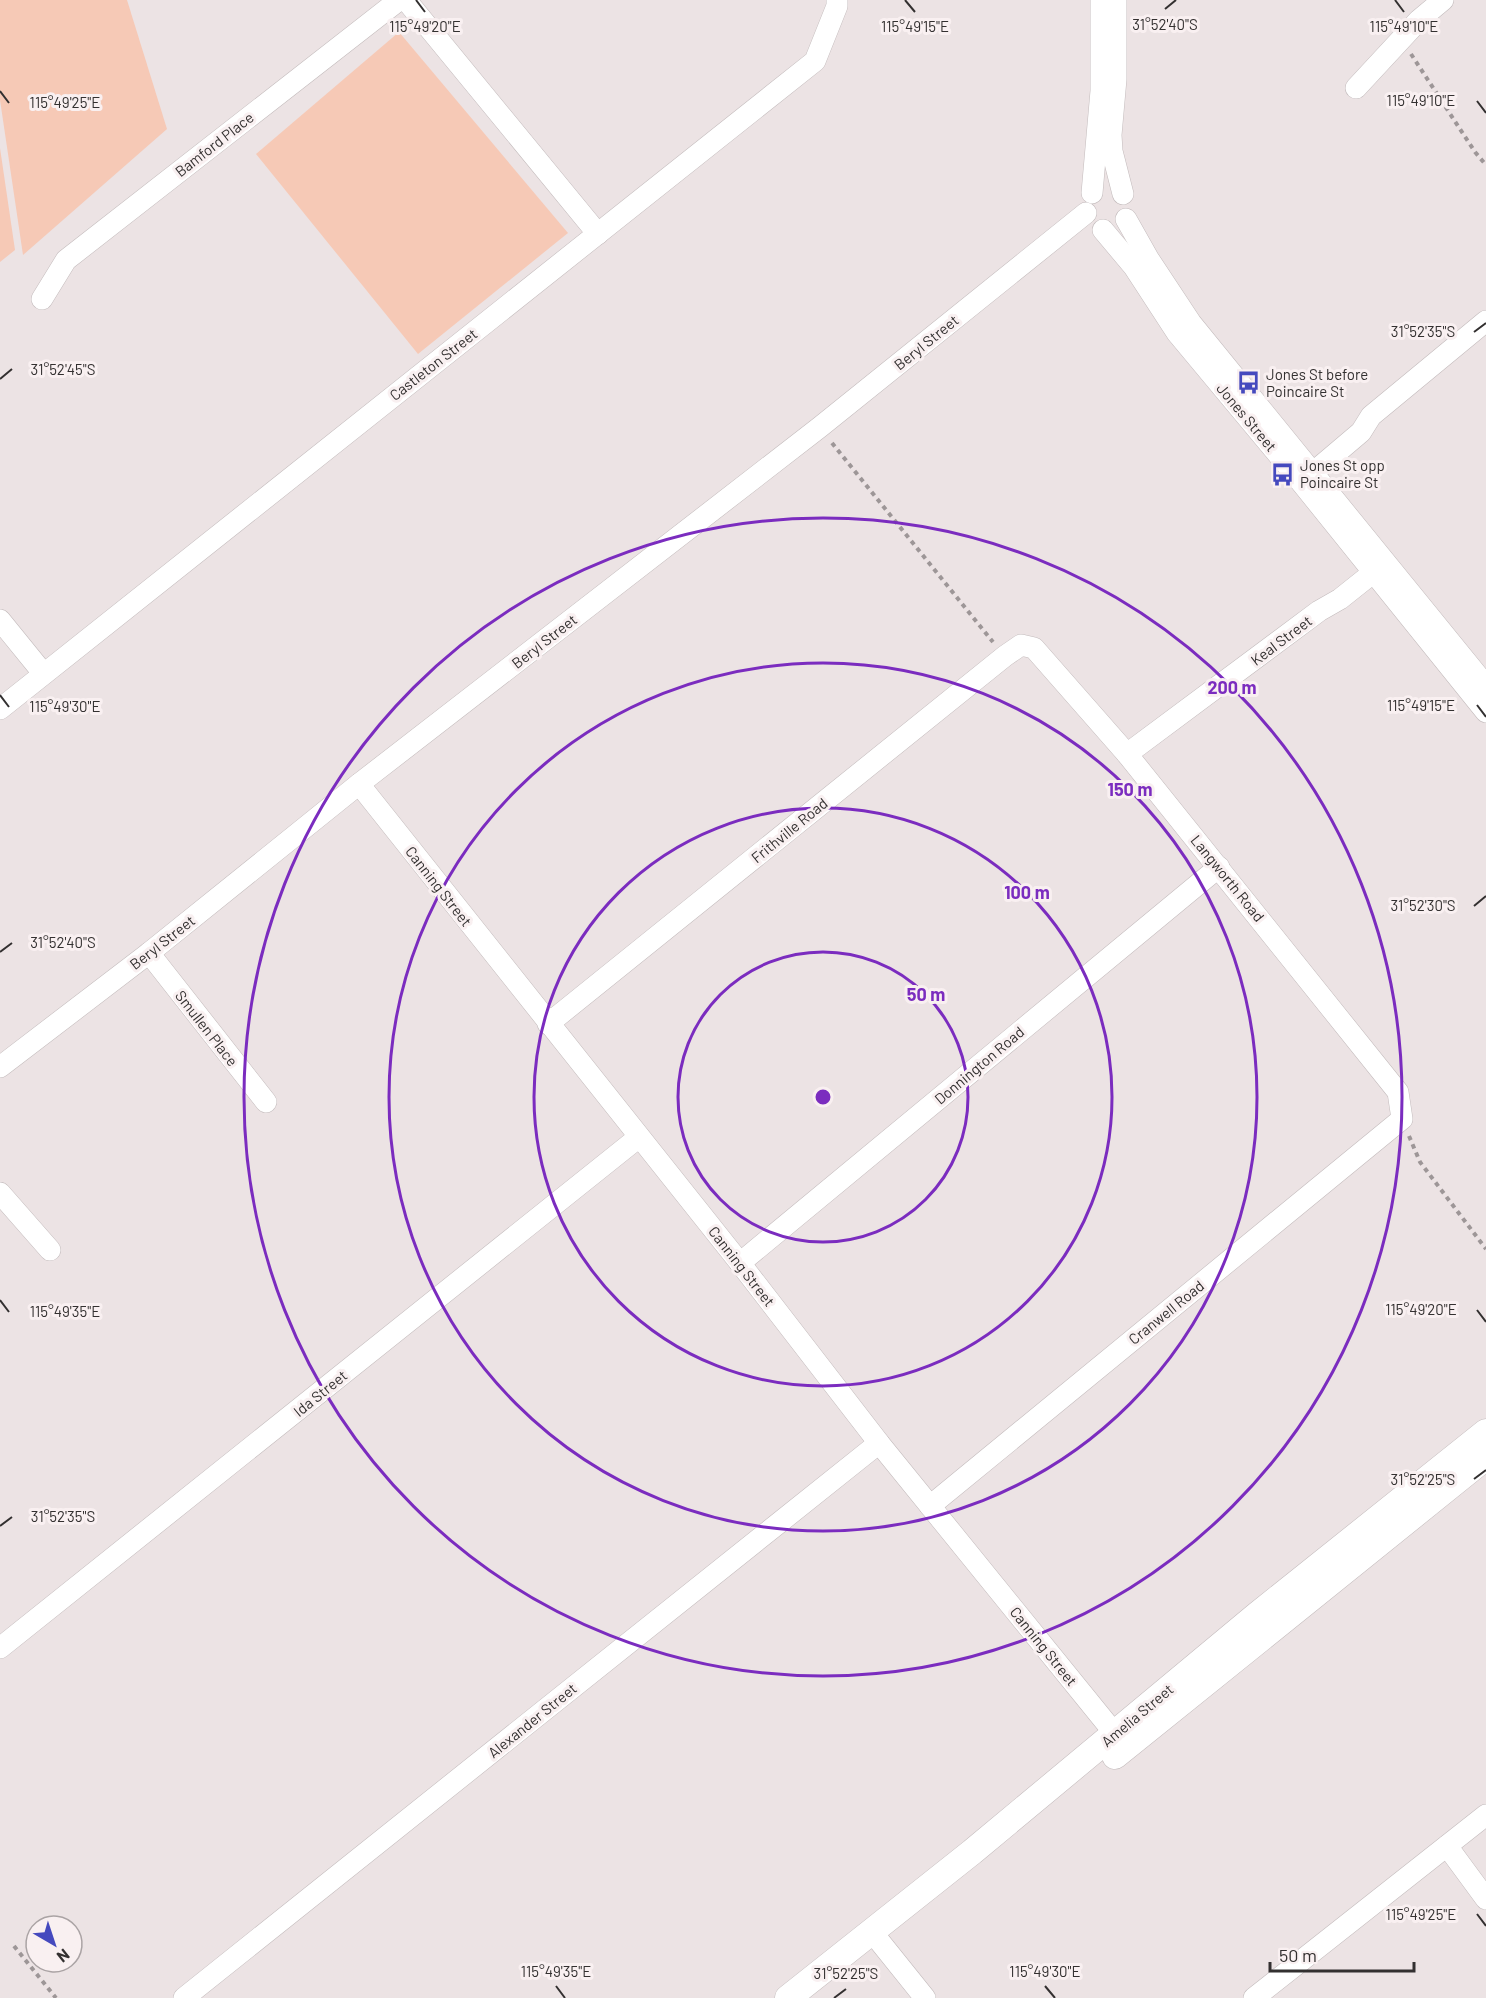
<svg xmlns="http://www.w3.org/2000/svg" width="1486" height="1998" font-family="Barlow,sans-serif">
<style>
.green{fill:#f6c9b6}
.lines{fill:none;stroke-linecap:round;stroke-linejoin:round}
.minor-casing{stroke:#c3bbbc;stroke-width:22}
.major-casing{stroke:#c3bbbc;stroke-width:27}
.path{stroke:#9d9697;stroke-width:4;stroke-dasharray:4.5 4.5;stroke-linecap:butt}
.minor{stroke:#fff;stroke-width:21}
.major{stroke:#fff;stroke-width:26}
.ticks{fill:none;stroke:#333030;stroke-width:2}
.ring{fill:none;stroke:#7b2cbf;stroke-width:3}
.labels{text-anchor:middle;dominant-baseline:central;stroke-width:6;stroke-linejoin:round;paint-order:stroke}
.street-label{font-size:15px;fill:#333030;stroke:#f9f0f1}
.poi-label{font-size:15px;fill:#333030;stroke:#f9f0f1;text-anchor:start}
.ticks-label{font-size:15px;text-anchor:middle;fill:#333030;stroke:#f9f0f1;stroke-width:6;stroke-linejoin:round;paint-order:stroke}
.centre{fill:#7b2cbf;stroke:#f9f0f1;stroke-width:3}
.ring-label{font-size:18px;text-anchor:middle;font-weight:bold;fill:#7b2cbf;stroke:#f9f0f1;stroke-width:6;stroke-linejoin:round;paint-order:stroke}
</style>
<rect width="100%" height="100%" fill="#ece3e4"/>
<g class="green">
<path d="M0 0H127L167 129 23 255 0 100Z"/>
<path d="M399 32 568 233 418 354 256 154Z"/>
<path d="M0 148 15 250 0 262Z"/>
</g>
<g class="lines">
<defs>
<g id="minor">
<path d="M406 0 598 234"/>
<path d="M1116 0V79L1111 135 1112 151 1123 194"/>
<path d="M1356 88 1419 20 1443 0"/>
<path d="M1092 193 1101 91V0"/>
<path d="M1126 219 1148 258 1191 323 1486 686"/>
<path d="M1103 230 1134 267 1177 333 1292 471 1486 712"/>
<path d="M42 299 66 260 399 0"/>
<path d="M1302 482 1361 432 1371 416 1486 321"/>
<path d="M0 620 43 673"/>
<path d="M0 709 815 61 837 6V0"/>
<path d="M1127 754 1319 611 1340 599 1384 564"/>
<path d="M359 784 740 1263 879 1443 1124 1745"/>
<path d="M149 953 266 1102"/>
<path d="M548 1024 1005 656 1021 645 1034 648 1127 754 1398 1092 1402 1119 930 1506"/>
<path d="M0 1067 149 953 359 784 820 427 1086 213"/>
<path d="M0 1193 50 1250"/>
<path d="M740 1263 1219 867"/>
<path d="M0 1648 639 1137"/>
<path d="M1447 1846 1486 1899"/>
<path d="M872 1932 925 1998"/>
<path d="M184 1998 879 1443"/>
<path d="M1254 1998 1486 1815"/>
</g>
<g id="major">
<path d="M1115 1756 1486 1457"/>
<path d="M788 1998 972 1852 1257 1615 1486 1432"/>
</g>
</defs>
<use href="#minor" class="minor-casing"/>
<use href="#major" class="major-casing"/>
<g class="path">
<path d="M1411 54 1475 152 1486 165"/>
<path d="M832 443 993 642"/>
<path d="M1409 1136 1420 1162 1486 1249"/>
<path d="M14 1946 56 1998"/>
</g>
<use href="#minor" class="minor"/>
<use href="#major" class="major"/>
</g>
<path class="ticks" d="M416 0 425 12M905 0 915 12M1395 0 1404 12M1165 9 1176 0M0 91 9 103M1477 101 1486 113M1474 332 1486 323M0 379 12 369M0 695 9 707M1477 705 1486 717M1474 906 1486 896M0 952 12 943M0 1300 9 1312M1477 1310 1486 1322M1474 1479 1486 1470M0 1526 12 1517M1477 1914 1486 1926M556 1986 565 1998M1045 1986 1055 1998M834 1998 846 1989"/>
<g class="ring">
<circle cx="823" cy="1097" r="145"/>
<circle cx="823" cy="1097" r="289"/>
<circle cx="823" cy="1097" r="434"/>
<circle cx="823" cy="1097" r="579"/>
</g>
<defs>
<symbol id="bus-bare" viewBox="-9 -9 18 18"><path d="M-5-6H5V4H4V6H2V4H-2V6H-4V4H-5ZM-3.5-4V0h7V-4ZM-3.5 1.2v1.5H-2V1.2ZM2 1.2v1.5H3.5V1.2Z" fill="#4549be" stroke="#f9f0f1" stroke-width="2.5" paint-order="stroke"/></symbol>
</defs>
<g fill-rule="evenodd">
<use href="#bus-bare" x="1232" y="366" width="33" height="33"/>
<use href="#bus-bare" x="1266" y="458" width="33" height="33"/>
</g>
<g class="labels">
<g class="street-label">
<text transform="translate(214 144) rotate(-38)">Bamford Place</text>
<text transform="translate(926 342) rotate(-39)">Beryl Street</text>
<text transform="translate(433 364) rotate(-38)">Castleton Street</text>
<text transform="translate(1247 417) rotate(50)">Jones Street</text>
<text transform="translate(1281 640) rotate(-37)">Keal Street</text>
<text transform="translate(544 641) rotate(-38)">Beryl Street</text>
<text transform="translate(789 830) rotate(-39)">Frithville Road</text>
<text transform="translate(1228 878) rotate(51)">Langworth Road</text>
<text transform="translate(439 886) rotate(52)">Canning Street</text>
<text transform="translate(162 942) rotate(-38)">Beryl Street</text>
<text transform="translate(207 1028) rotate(52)">Smullen Place</text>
<text transform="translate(979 1065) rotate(-40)">Donnington Road</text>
<text transform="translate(742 1266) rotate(52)">Canning Street</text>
<text transform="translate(1166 1312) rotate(-39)">Cranwell Road</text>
<text transform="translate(320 1393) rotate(-39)">Ida Street</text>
<text transform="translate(1044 1646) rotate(51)">Canning Street</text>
<text transform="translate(1137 1715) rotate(-40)">Amelia Street</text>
<text transform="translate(532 1720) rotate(-39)">Alexander Street</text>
</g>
<g class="poi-label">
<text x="1266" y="374">Jones St before<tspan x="1266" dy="17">Poincaire St</tspan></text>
<text x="1300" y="465">Jones St opp<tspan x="1300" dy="17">Poincaire St</tspan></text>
</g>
</g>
<g class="ticks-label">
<text x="1165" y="30">31°52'40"S</text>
<text x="425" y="32">115°49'20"E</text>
<text x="915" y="32">115°49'15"E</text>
<text x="1404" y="32">115°49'10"E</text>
<text x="1421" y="106">115°49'10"E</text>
<text x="65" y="108">115°49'25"E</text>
<text x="1423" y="337">31°52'35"S</text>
<text x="63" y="375">31°52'45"S</text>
<text x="1421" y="711">115°49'15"E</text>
<text x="65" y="712">115°49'30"E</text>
<text x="1423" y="911">31°52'30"S</text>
<text x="63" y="948">31°52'40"S</text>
<text x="1421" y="1315">115°49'20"E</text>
<text x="65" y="1317">115°49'35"E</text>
<text x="1423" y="1485">31°52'25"S</text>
<text x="63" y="1522">31°52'35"S</text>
<text x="1421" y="1920">115°49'25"E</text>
<text x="556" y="1977">115°49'35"E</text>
<text x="1045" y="1977">115°49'30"E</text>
<text x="846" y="1979">31°52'25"S</text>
</g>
<circle cx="823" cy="1097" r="9" class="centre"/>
<g class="ring-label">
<text x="1232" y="694">200 m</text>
<text x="1130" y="796">150 m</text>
<text x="1027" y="899">100 m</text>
<text x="926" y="1001">50 m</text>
</g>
<g transform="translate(54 1944) rotate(141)"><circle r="28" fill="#f9f0f1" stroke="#aaa3a4" stroke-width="1.5"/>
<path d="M0-4.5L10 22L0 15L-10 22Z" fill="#4549be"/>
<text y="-9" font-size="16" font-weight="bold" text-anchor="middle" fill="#333030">N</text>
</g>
<path d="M1270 1962v9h144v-9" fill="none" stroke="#333030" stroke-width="3"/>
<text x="1279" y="1962" font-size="18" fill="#333030" stroke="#f9f0f1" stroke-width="4.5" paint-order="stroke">50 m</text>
</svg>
